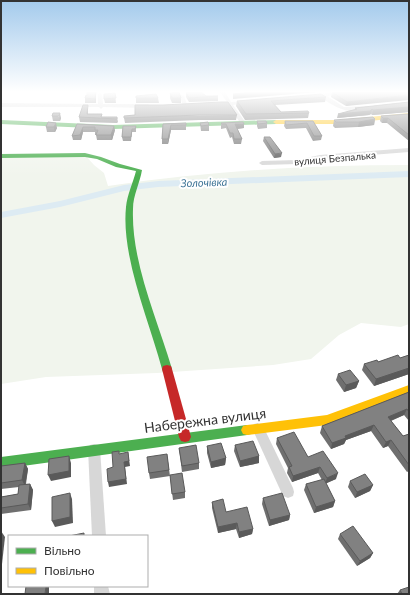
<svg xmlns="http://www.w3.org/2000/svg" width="410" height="595" font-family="Lato,sans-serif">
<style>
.green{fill:#f1f5ed}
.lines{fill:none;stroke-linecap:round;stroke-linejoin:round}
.river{fill:#ddebf3;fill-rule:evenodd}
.street{fill:#d7d7d7;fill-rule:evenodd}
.fast{fill:#4caf50;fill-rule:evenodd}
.slow{fill:#ffc107;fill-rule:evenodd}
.jam{fill:#c62828;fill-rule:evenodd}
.wall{fill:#6f6f6f}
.shaded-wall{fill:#5a5a5a}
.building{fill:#818181;stroke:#5a5a5a}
.labels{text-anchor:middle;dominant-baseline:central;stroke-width:4;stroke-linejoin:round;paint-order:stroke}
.far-street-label{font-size:10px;fill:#333;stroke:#fff}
.far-water-label{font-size:11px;font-style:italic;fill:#3f7597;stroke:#fff}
.near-street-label{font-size:14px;fill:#333;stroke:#fff}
</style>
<rect width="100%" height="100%" fill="#fff"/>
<path class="green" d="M85 155 94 165 104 173 108 186C208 171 308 165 409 165V324L401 327 361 323 339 335 311 359 273 365 157 373 46 377 1 384V156Z"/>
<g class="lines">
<path class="river" d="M409 171V177L158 187 124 191 60 207 1 218V212L60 201 124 185 158 181Z"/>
<g class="street">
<path d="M220 92H225L231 102 249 101V103L233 105 246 123 245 124H241L228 105 214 106V104L227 102Z"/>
<path d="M338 92H359L327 96 344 107 366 106 369 108C353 117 333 107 321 97H312L310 96 312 95Z"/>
<path d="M100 93 102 94 103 104H148L151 106 148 108 103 107 101 109 99 107H1V103L98 104V94Z"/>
<path d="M182 95 184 96 188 107 183 106 180 96Z"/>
<path d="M409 148V152L320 159 297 164 262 165 259 163 262 161 297 160 320 155Z"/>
<path d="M258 423 262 424 293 488 294 492 293 496 288 498 283 496 252 428 254 424Z"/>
<path d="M94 444 98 445 100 449 106 536H92L88 449 90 445Z"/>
<path d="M94 586H108L110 594H94Z"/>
</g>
<g class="fast">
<path d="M1 120 113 125 276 120 279 122 276 124 113 129 1 124Z"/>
<path d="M85 153 101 157 120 164 142 170C140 183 133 195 133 209 131 262 157 318 172 369L171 372 167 373 163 372 162 369C149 320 121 257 126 207 127 195 133 183 136 171L116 167 97 159 85 157 1 158V154Z"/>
<path d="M247 425 251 426 253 430 251 434 247 435 1 469V457Z"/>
</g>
<g class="slow">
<path d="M409 113V117L339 124H276L273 122 276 120H339Z"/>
<path d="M409 385V394L327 425 247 435 243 434 241 430 243 426 247 425 327 415Z"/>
</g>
<path class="jam" d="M167 365 171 366 172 369 191 437 189 441 185 442 181 441 179 437 162 369 163 366Z"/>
</g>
<g class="wall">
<path d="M186 92 206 96H218V101L189 102 186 97Z"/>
<path d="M332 92H409L346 106 331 97Z"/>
<path d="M115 93 116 103H105L104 99Z"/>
<path d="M170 93 181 98V103H172L170 98Z"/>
<path d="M96 94V103H85V98L87 96Z"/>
<path d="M326 97 325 102 275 105 281 112 309 113 308 118 245 120 236 106 237 101Z"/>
<path d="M136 98H158L159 103H136Z"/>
<path d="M409 102V112L372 115 371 114 369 115 337 118 355 110V108Z"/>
<path d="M88 110V114L102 117H117L118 122 117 123 80 122 79 117Z"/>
<path d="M53 113 61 118 60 121H53L52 116Z"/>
<path d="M409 114V141L387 123H382L380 121 381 116Z"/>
<path d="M237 115 236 120H199L125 123 124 118V116Z"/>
<path d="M375 119 374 125 358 127 335 128 333 126 334 120Z"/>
<path d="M257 121 267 123V128L258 129 257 126Z"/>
<path d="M285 121H313L322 136 321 140 313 141 306 128 286 129 284 126Z"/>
<path d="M48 122 57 128 55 132H47L46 127Z"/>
<path d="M186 123V130H171L168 144H162V139L163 124Z"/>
<path d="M200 123 209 125V131H201Z"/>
<path d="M221 123 244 124V128L237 129 242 139 241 144H234L232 137 230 138 226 128 221 129Z"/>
<path d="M77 124 115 130 112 140H97L96 135H95V132H83L81 140H73L72 136Z"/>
<path d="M123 126H136V132H132L131 141H123L122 137Z"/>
<path d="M264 137 281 157 274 158 263 141Z"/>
<path d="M409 355V374L374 386 362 370 364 364 400 358Z"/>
<path d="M338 374 359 381 356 388 344 392 336 380Z"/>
<path d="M409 392V421L404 415 391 421 403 436 409 434V471L407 472 388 446 383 448 371 431 346 440 344 444 331 449 320 433 322 426Z"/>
<path d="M277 438 308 457 336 479 326 483 335 501 333 507 314 513 304 490 306 484 322 480 318 473 292 482 287 473 288 468 276 444Z"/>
<path d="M235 445 259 456V463L240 467 234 451Z"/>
<path d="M207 446 226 458 225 465 211 468 207 453Z"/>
<path d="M179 448 199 463V469L182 472Z"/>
<path d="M167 454 170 476 150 479 149 473Z"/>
<path d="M25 463 28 469 26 484H30L33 490 31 510 1 514V497L18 494 19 487 1 489V466Z"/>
<path d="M170 475 185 492V498L173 500Z"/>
<path d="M350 481 373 485 370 491 355 498 348 487Z"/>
<path d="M263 498 290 515 289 520 269 526 262 504Z"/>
<path d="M212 502 226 512 253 529 252 534 239 538 236 529 218 533 212 508Z"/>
<path d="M340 534 373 553 370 558 357 566 338 539Z"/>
<path d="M400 590 409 594H397Z"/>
</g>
<g class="shaded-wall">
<path d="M96 92V103L95 99Z"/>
<path d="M260 92H317L233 99V94Z"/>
<path d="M409 95V100L346 106 347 102Z"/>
<path d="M409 107V112L372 115 373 110Z"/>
<path d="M372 109 371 114 369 115 337 118 338 114Z"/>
<path d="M60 113 61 118 60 121 59 116Z"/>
<path d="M383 118H388L387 123H382Z"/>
<path d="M375 119 374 125 358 127 359 122Z"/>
<path d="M56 123 57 128 55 132 54 127Z"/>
<path d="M235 124H244V128L235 129Z"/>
<path d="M171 125V130L168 144V139Z"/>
<path d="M114 126 115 130 112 140 111 135Z"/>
<path d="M83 127V132L81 140 80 135Z"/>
<path d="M282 153 281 157 274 158 275 154Z"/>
<path d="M409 368V374L374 386 376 379Z"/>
<path d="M359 381 356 388 344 392 346 385Z"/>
<path d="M407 409 404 415 385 423 388 417Z"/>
<path d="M374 425 371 431 346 440 344 444 331 449 332 443 345 436Z"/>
<path d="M391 440 388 446 383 448 386 442Z"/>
<path d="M128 452 130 466 125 467 127 484 109 487 108 482 124 462Z"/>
<path d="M69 456 71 463V477L51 481 48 475Z"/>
<path d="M259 456V463L240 467V461Z"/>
<path d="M226 458 225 465 211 468V462Z"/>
<path d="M25 463 28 469 25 486 22 480Z"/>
<path d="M320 467 318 473 292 482 293 476Z"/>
<path d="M338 473 336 479 325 484 327 478Z"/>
<path d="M30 484 33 490 31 510 28 504Z"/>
<path d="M373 485 370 491 355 498 357 492Z"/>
<path d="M70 493 72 499 73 523 55 527 52 521Z"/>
<path d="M335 501 333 507 314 513 316 507Z"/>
<path d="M290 515 289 520 269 526 270 520Z"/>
<path d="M237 523 236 529 218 533V527Z"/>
<path d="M253 529 252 534 239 538V532Z"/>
<path d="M1 531 5 537 2 564H1Z"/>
<path d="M373 553 370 558 357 566 360 561Z"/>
<path d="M46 586H49V594H45Z"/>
</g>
<g class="building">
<path d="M87 92H96L95 99 85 98 86 95 87 96Z"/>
<path d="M179 92 181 98H172L170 93Z"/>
<path d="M186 92H201L206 96H218L189 98Z"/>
<path d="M244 92H260L233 94 245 93Z"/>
<path d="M332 92H409V95L347 102Z"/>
<path d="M115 93 116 98 104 99V94Z"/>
<path d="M156 94 158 98H136V96Z"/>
<path d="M321 94 326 97 271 101 281 112 308 111 309 113 246 114 237 101Z"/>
<path d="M221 102H228L237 115H199L124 118V116L135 115V105H163Z"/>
<path d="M409 102V107L373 110 372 109 370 111 338 114 357 109 355 108Z"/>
<path d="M83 105H88L87 114H102L101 117H117V119L79 117Z"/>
<path d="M53 113H60L59 116H52Z"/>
<path d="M409 114V135L388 118H383L381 116Z"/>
<path d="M373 117 375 119 359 122H336L334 120Z"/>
<path d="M257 121H266L267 123 258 124Z"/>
<path d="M285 121H313L322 136H314L307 123 286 125Z"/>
<path d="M48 122 56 123 54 127H46Z"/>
<path d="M208 122 209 125 201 126 200 123Z"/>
<path d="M243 122 244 124H235L242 139H234L233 133H230L226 124H222L221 123Z"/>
<path d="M186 123V125H171L168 139H162L163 124Z"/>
<path d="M77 124 114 126 111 135H96L98 130H95V127H83L80 135 72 136Z"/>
<path d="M123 126H136L135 129H132L131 137H122Z"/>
<path d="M264 137H270L282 153 275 154Z"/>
<path d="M398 355 400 358 409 355V368L376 379 364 364 377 360 378 362Z"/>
<path d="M350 370 359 381 346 385 338 374Z"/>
<path d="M409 392V412L407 409 388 417 403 436 409 434V465L391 440 386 442 374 425 345 436 346 438 332 443 322 426Z"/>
<path d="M294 432 308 457 323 451 338 473 327 478 320 467 293 476 289 467 292 466 277 438Z"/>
<path d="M253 441 259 456 240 461 235 445Z"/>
<path d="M221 443 226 458 211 462 207 446Z"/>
<path d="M196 445 199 463 182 466 179 448Z"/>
<path d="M119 451V454L128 452 129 461 124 462 126 479 108 482 107 469 113 467 112 452Z"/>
<path d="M167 454 169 470 149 473 147 457Z"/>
<path d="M69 456V471L48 475 49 459Z"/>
<path d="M25 463 22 480 1 483V466Z"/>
<path d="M182 473 185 492 172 494 170 475Z"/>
<path d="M365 474 373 485 357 492 350 481Z"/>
<path d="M324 479 335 501 316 507 306 484Z"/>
<path d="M30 484 28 504 1 508V497L18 494 19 485Z"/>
<path d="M70 493V517L52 521V497Z"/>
<path d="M282 493 290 515 270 520 263 498Z"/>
<path d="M223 499 226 512 247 507 253 529 239 532 237 523 218 527 212 502Z"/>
<path d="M353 526 373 553 360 561 340 534Z"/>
<path d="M84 533V536H69Z"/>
<path d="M26 586H46L45 594H25Z"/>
<path d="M409 587V594H402L400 590Z"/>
</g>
<linearGradient id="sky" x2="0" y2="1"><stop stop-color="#a3caec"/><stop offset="0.52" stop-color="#fff"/><stop offset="1" stop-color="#fff" stop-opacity="0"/></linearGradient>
<rect width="410" height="176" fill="url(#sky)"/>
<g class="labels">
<g class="far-street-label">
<text transform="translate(335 158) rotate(-5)">вулиця Безпалька</text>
</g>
<g class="far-water-label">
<text transform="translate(204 182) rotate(-2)">Золочівка</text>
</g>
<g class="near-street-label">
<text transform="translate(205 420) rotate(-7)">Набережна вулиця</text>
</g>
</g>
<rect width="410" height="595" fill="none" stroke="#333333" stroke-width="4"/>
<rect x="8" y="535" width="140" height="52" fill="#ffffff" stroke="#adadad"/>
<rect x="16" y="548" width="20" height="6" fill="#4caf50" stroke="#adadad"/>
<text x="44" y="555" font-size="12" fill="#333333">Вільно</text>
<rect x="16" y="568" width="20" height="6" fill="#ffc107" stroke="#adadad"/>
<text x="44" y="575" font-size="12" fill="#333333">Повільно</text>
</svg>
